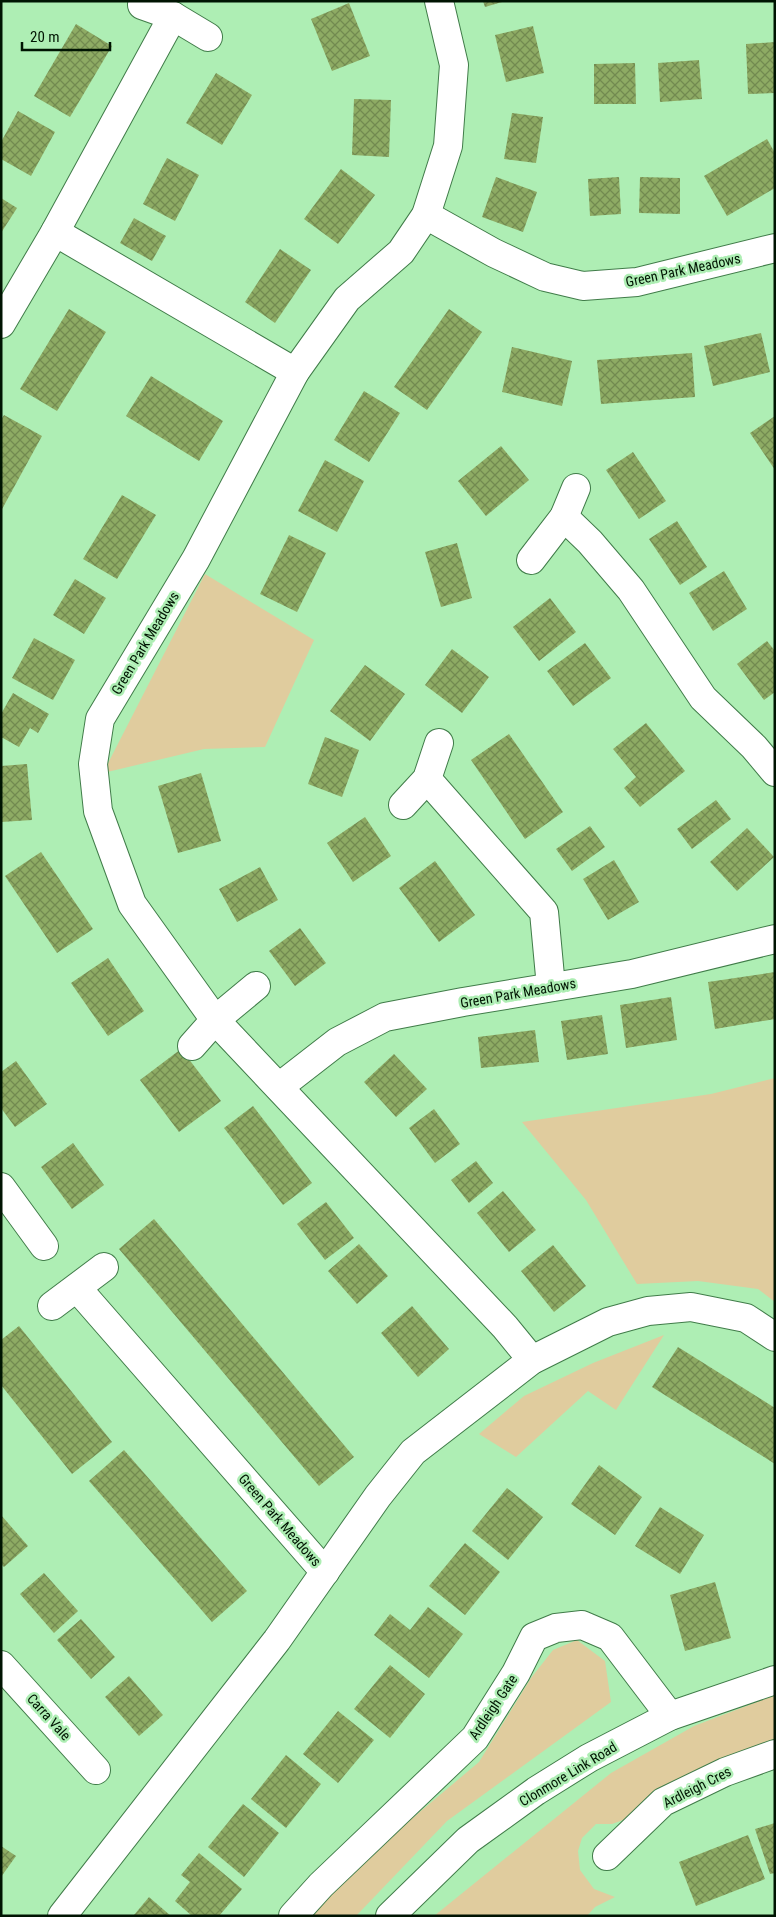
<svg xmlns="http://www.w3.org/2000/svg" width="776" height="1917" font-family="'Roboto Condensed',sans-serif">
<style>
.green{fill:#e0cc9e}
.building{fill:url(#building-cross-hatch)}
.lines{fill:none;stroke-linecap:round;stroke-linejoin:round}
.minor-casing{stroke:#407c49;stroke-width:30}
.secondary-casing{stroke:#407c49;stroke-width:30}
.minor{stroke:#fff;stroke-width:28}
.secondary{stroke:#fff;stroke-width:28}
.labels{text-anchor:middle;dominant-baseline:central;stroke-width:5;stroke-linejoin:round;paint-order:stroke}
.street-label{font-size:14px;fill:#001402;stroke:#aeeeb4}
</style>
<defs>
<pattern id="building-cross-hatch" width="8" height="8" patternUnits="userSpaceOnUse" patternTransform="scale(1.25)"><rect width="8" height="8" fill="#8eab64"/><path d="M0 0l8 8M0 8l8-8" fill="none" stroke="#728a50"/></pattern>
</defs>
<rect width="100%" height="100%" fill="#aeeeb4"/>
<g class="green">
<path d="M205 574 314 640 265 747 204 749 103 773Z"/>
<path d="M775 1078V1302L758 1289 698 1281 637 1284 586 1200 522 1122 711 1094Z"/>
<path d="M664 1335 616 1410 588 1391 516 1457 479 1434 524 1396 593 1363Z"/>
<path d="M577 1640 605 1661 611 1702 447 1821 356 1916H310L329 1893 403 1826 479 1762 531 1678 553 1650Z"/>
<path d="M775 1695V1741L626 1819 612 1824H596L582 1838 578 1851 580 1870 594 1889 615 1897 595 1907 587 1916H434L611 1773 694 1726Z"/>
</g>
<g class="building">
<path d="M483 1H502V2L485 7Z"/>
<path d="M349 3 370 56 332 71 311 19Z"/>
<path d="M76 24 112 46 70 117 34 96Z"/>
<path d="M533 26 544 73 506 82 495 35Z"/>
<path d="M775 42V93L748 94 746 44Z"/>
<path d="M699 60 702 99 660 102 658 63Z"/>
<path d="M635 63 636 104H594V64Z"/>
<path d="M216 73 252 95 222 145 186 123Z"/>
<path d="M354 99 391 100 389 157 352 155Z"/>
<path d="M18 111 55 132 31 176 1 159V142Z"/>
<path d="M512 113 543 117 536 163 504 159Z"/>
<path d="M767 139 775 153V188L727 216 704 176Z"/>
<path d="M167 158 199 175 175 221 143 204Z"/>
<path d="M341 169 375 195 338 244 304 219Z"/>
<path d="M496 177 537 192 523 232 482 217Z"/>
<path d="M619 177 621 214 590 216 588 179Z"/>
<path d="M640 177 680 178V214L639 213Z"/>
<path d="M1 198 17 208 1 233Z"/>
<path d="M134 218 166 236 152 261 120 243Z"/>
<path d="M280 249 311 270 275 323 245 302Z"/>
<path d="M69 309 106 332 57 411 20 389Z"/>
<path d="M449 309 482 332 427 410 394 387Z"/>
<path d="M761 333 770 372 713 386 704 346Z"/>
<path d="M512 347 572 361 562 406 502 392Z"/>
<path d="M692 353 695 397 601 404 597 360Z"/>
<path d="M151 376 223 421 199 461 126 416Z"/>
<path d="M364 391 400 413 369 462 334 440Z"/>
<path d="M4 415 42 436 1 511V420Z"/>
<path d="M775 416V470L750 433Z"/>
<path d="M501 446 529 480 486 516 458 481Z"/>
<path d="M633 452 666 501 639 519 606 470Z"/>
<path d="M325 460 364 481 337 532 298 511Z"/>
<path d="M122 495 156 515 117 579 83 559Z"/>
<path d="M677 521 707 567 680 585 649 539Z"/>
<path d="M289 535 326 553 297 612 260 594Z"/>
<path d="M457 543 472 598 441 607 425 552Z"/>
<path d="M724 571 747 609 713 631 689 593Z"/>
<path d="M75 579 106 598 84 634 53 615Z"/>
<path d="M550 598 576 632 539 661 513 627Z"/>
<path d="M34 638 75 660 53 700 12 678Z"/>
<path d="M767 641 775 651V692L764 700 737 664Z"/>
<path d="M585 643 611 678 573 706 547 671Z"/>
<path d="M452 649 489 677 462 713 425 685Z"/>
<path d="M365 665 405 694 370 741 330 711Z"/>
<path d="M13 693 49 714 38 733 30 728 19 747 1 737V714Z"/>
<path d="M646 723 685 771 640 807 624 788 636 777 613 749Z"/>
<path d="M509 734 563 812 525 839 471 760Z"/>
<path d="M325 737 359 750 342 797 308 784Z"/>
<path d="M27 764 32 820 1 822V766Z"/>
<path d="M201 773 221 841 178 853 158 786Z"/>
<path d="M716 800 731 819 692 849 677 829Z"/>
<path d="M365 817 391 856 353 882 327 843Z"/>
<path d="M590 826 605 847 572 871 556 849Z"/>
<path d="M747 828 774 857 737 891 710 862Z"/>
<path d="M41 852 93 929 57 953 5 876Z"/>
<path d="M614 860 639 902 608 920 583 879Z"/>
<path d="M435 861 475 915 439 942 399 888Z"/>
<path d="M260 867 278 900 237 922 219 889Z"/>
<path d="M300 928 326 963 295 986 269 951Z"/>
<path d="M108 958 144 1011 108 1036 71 983Z"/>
<path d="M775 972V1019L715 1029 708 982Z"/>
<path d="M671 997 677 1040 626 1048 620 1005Z"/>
<path d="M602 1015 608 1054 567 1060 561 1021Z"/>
<path d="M535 1030 539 1062 481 1068 478 1037Z"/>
<path d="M181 1049 221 1101 179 1132 140 1080Z"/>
<path d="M394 1054 427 1089 396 1117 364 1082Z"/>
<path d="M16 1061 47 1104 15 1127 1 1108V1072Z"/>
<path d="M253 1106 312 1183 283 1205 224 1128Z"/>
<path d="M434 1109 460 1144 435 1163 409 1128Z"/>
<path d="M73 1143 104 1185 72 1209 41 1167Z"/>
<path d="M476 1161 493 1183 469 1203 451 1180Z"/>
<path d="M503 1191 536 1230 509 1252 477 1213Z"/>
<path d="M326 1202 354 1238 325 1260 297 1224Z"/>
<path d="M154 1219 354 1457 319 1486 119 1249Z"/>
<path d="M359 1244 388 1276 357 1304 328 1271Z"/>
<path d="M553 1245 586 1286 554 1312 521 1271Z"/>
<path d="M412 1306 449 1349 418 1377 381 1333Z"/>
<path d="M19 1326 112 1442 72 1474 1 1385V1340Z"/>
<path d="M678 1347 775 1408V1464L652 1387Z"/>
<path d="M124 1450 247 1591 212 1622 89 1481Z"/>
<path d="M599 1465 642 1497 615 1535 571 1504Z"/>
<path d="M507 1488 543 1517 508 1560 472 1531Z"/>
<path d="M660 1507 704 1535 680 1574 635 1546Z"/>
<path d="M1 1515 28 1546 4 1567 1 1564Z"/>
<path d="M465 1543 500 1572 465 1615 429 1586Z"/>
<path d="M44 1573 78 1611 54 1633 20 1594Z"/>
<path d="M715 1582 731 1638 685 1651 670 1595Z"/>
<path d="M428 1607 463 1634 429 1678 374 1635 390 1614 410 1630Z"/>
<path d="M81 1619 115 1657 91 1679 57 1640Z"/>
<path d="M390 1665 425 1694 390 1738 354 1709Z"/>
<path d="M129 1676 163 1715 139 1736 105 1697Z"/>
<path d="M338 1711 374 1740 338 1783 303 1754Z"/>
<path d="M286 1755 321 1784 286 1828 251 1799Z"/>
<path d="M243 1804 279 1833 244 1877 208 1847Z"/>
<path d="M775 1823V1873L770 1874 755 1829Z"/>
<path d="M748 1835 765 1879 696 1906 679 1862Z"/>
<path d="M1 1846 16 1856 1 1877Z"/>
<path d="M199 1853 242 1889 219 1916H192L175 1901 190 1882 181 1875Z"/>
<path d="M149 1897 171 1916H136L134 1915Z"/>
</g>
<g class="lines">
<defs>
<g id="minor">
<path d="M439 1 454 65 448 146 426 215 401 252 347 299 295 372 196 559 100 719 93 764 98 811 132 904 215 1020 505 1327 532 1360"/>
<path d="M142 5 173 16 208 37"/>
<path d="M426 215 494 253 545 277 583 286 637 282 775 248"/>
<path d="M55 232 295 372"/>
<path d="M1 324 55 232 173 16"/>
<path d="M564 517 590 542 631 590 703 698 754 747 775 772"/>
<path d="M531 560 564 517 576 488"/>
<path d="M427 779 544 912 551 987"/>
<path d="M403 805 427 779 439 743"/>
<path d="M192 1046 215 1020 256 986"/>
<path d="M279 1087 337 1042 385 1017 463 1002 632 974 775 939"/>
<path d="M1 1187 44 1246"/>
<path d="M77 1288 325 1572"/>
<path d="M52 1306 104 1267"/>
<path d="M1 1665 96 1770"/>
<path d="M607 1856 663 1802 725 1772 775 1754"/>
<path d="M62 1916 277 1640 378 1496 413 1452 532 1360 608 1322 648 1311 691 1307 746 1318 775 1337"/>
<path d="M293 1916 321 1885 475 1738 516 1673 534 1637 556 1628 582 1625 610 1637 670 1716"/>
</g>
<path id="secondary" d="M390 1916 468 1840 536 1791 589 1758 670 1716 775 1680"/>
</defs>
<use href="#minor" class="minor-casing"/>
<use href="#secondary" class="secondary-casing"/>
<use href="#minor" class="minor"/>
<use href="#secondary" class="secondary"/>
</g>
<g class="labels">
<g class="street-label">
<text transform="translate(683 270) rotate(-12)">Green Park Meadows</text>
<text transform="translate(145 643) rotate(-59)">Green Park Meadows</text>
<text transform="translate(518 993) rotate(-10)">Green Park Meadows</text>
<text transform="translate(280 1520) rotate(49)">Green Park Meadows</text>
<text transform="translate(493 1707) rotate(-56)">Ardleigh Gate</text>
<text transform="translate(49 1717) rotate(48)">Carra Vale</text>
<text transform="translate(568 1774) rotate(-31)">Clonmore Link Road</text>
<text transform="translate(697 1787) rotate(-27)">Ardleigh Cres</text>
</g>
</g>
<rect width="776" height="1917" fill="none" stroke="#001402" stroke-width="5"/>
<path d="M22 42v8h88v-8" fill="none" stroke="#001402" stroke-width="2.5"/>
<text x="30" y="42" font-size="15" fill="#001402" stroke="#aeeeb4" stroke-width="4" paint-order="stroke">20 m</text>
</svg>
